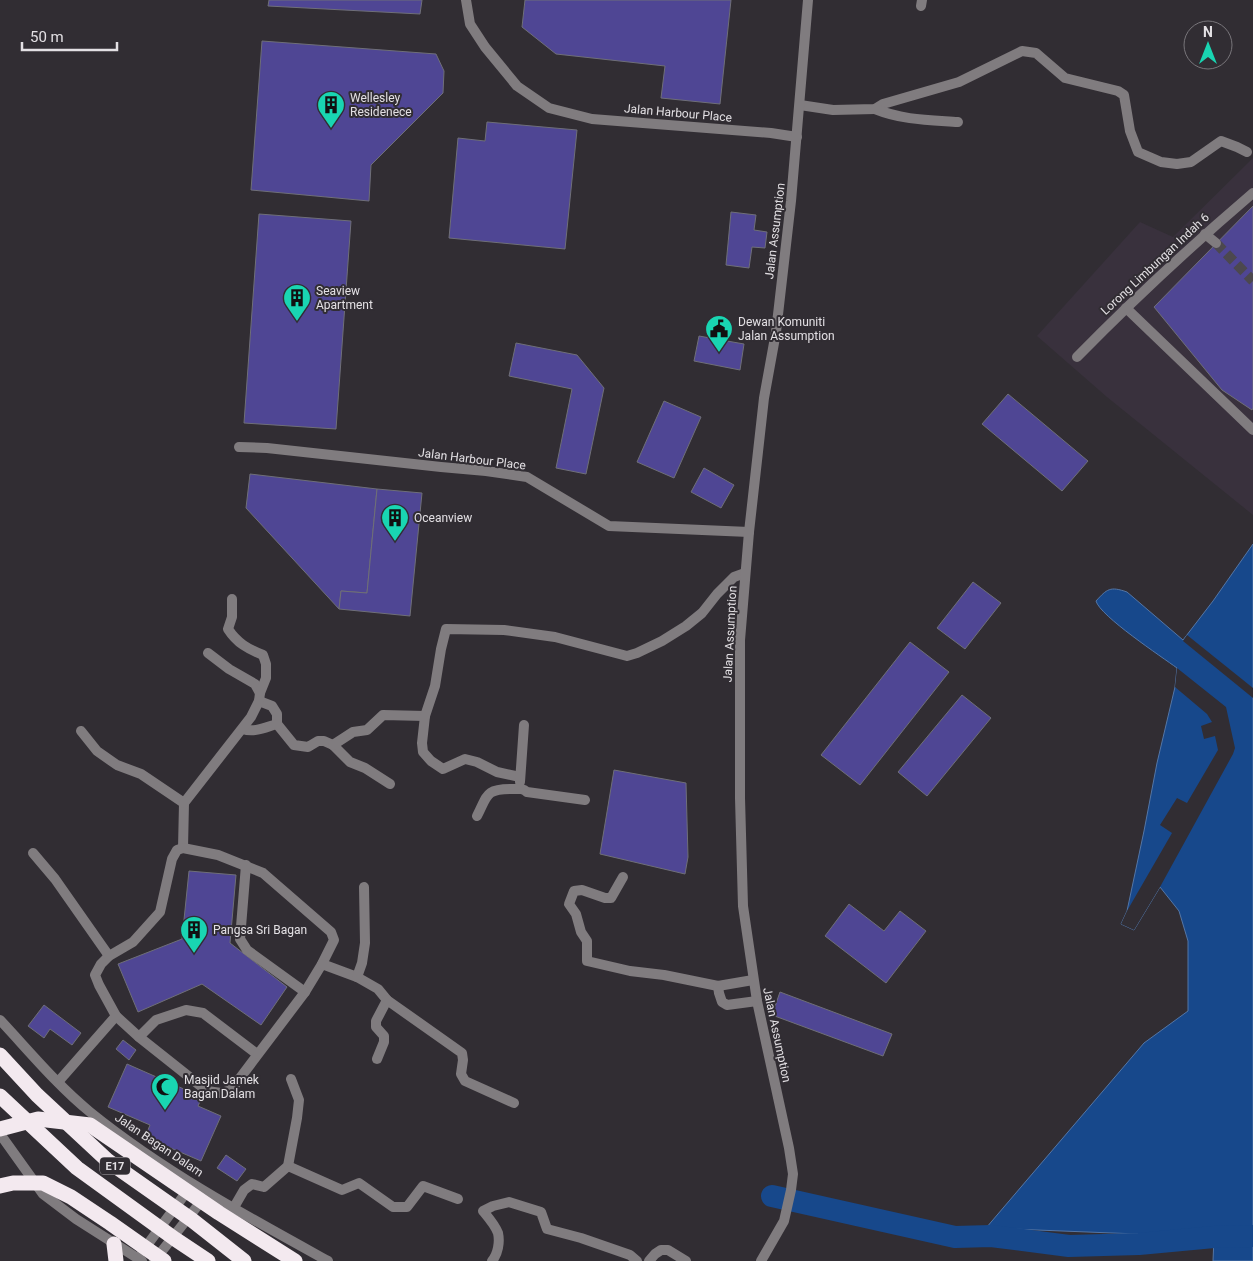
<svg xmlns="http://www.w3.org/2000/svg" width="1253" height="1261" font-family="Roboto,sans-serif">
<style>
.built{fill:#39313d}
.water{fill:#17488b;stroke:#5476a6}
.pier{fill:#312d33}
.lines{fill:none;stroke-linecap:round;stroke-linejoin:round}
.river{stroke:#17488b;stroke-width:22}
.building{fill:#4f4694;stroke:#6f6f78}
.minor-tunnel{stroke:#4c484e;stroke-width:10;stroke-dasharray:10 5;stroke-linecap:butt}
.minor{stroke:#807c7f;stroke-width:10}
.tertiary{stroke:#807c7f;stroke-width:10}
.motorway{stroke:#f3e9ef;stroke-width:15}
.motorway-bridge{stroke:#f3e9ef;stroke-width:15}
.labels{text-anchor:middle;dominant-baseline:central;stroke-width:4;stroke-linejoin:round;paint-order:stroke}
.shield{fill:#312d33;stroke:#aeaaaf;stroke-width:1}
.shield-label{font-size:11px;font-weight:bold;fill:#e3e0e4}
.poi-label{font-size:12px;fill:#e3e0e4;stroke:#312d33;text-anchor:start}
.street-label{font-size:12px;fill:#e3e0e4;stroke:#312d33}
</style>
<rect width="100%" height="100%" fill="#312d33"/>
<path class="built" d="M1253 158V515L1107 397 1037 336 1140 222 1173 237Z"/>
<path class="water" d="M1253 544V1261H1213L1214 1237 986 1228 1144 1043 1188 1011V941L1179 911 1160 887 1134 930 1121 924 1127 911 1144 831 1157 763 1175 687 1177 668C1162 657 1100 616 1096 601 1107 589 1110 586 1127 592L1183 640 1213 601Z"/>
<g class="pier">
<path d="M1187 635 1253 688V698L1183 641Z"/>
<path d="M1177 668 1226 707 1235 748 1233 754 1160 887 1134 930 1121 924 1127 911 1172 833 1160 825 1177 798 1187 803 1218 750 1215 736 1204 739 1201 726 1212 722 1207 714 1175 687Z"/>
</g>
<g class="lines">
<path class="river" d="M772 1196 955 1237 991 1236 1069 1246 1139 1244 1214 1237 1253 1236"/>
</g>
<g class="building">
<path d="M269 0H422L420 14 268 6Z"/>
<path d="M525 0H731L720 104 661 98 665 66 556 54 522 27Z"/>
<path d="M262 41 436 54 444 71 443 93 371 165 369 201 251 190Z"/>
<path d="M487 122 577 130 565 249 449 238 458 138 485 141Z"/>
<path d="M1253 206V408L1252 410 1222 390 1154 307Z"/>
<path d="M731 212 756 215 754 230 767 232 765 248 752 247 749 268 726 265Z"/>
<path d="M259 214 351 221 336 429 244 423Z"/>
<path d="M699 336 744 344 740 370 694 361Z"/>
<path d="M516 343 577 355 604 388 586 474 556 468 572 389 509 376Z"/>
<path d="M1008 394 1088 461 1062 491 982 424Z"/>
<path d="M664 401 701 417 674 478 637 462Z"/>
<path d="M704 468 734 485 721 508 691 492Z"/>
<path d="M250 474 377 489 367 593 341 591 339 609 246 508Z"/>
<path d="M377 489 422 493 410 616 339 609 341 591 367 593Z"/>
<path d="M973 582 1001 603 965 649 937 628Z"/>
<path d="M910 642 949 672 860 785 821 755Z"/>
<path d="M962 695 991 718 927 796 898 772Z"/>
<path d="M614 770 686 783 688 857 685 874 600 854Z"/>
<path d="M189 871 236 875 230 943 287 987 261 1025 202 984 138 1012 118 964 182 939Z"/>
<path d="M849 904 884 931 900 911 926 931 886 983 825 936Z"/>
<path d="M780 992 892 1034 883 1056 772 1015Z"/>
<path d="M44 1005 81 1033 72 1045 50 1029 44 1038 28 1026Z"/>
<path d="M123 1040 136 1050 129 1060 116 1049Z"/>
<path d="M127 1064 202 1097 198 1106 221 1116 201 1161 145 1137 150 1125 108 1107Z"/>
<path d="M226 1155 246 1169 237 1181 217 1168Z"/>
</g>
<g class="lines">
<path class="minor-tunnel" d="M1216 243 1253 281"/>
<g class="minor">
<path d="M466 0 470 24 485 47 517 86 549 108 592 119 771 133 797 137"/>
<path d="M921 6 922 0"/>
<path d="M800 105 833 110 875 109 883 104 959 82 1022 51 1036 53 1065 78 1118 91 1124 95 1130 131 1138 152 1161 162 1177 164 1191 162 1221 141 1237 147 1247 152"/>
<path d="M875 109C902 120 929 120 958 122"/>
<path d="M1205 234 1216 243"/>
<path d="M1126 308 1253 430"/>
<path d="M1077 357C1133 300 1192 245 1253 193"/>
<path d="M239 447 267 448 441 467 486 471 527 477 609 526 749 532"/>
<path d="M208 653 229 669 255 684 260 693"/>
<path d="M259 701 272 706 277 714V724L294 745 308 747 318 741H324L333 745 350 762 365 768 390 784"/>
<path d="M243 729C254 733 266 727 277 724"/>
<path d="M81 731 97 751 117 765 141 774 184 803 183 848"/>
<path d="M333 745 353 732 367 730 383 715 425 716"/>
<path d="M520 777 497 772 477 762 465 759 443 769 431 761 423 752 422 743 425 716 435 686 441 649 446 629 504 630 555 637 627 656 637 653 662 641 686 626 702 613 717 594 734 577 745 573"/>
<path d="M520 782 524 725"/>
<path d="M184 803 251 717 259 701 260 693 266 678V664L263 655C248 649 237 643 228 629L232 617V599"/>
<path d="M477 816C488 795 485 789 512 789 519 789 522 788 527 792L585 800"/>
<path d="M183 848 218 855 263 873 331 932 334 940 322 964 305 992 231 1090 221 1093 207 1091 139 1037 116 1016 99 985 95 975 101 964 109 956 133 942 160 912 172 859 177 850Z"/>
<path d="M33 853 55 879 109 956"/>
<path d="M246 865 240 939 247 950 305 992"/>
<path d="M623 877 611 898H605L582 890 574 891 569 904 576 914 581 932 587 941V961L630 971 664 975 718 986 753 980"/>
<path d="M322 964 357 977 378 989 387 1000 462 1053 463 1060 461 1074 465 1081 514 1103"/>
<path d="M357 977 362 963 365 943 364 887"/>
<path d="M718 986 719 993 722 1002 727 1005 757 1001"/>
<path d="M139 1037 156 1020 186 1010 203 1013 257 1054"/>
<path d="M377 1059 384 1042V1036L376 1027V1021L387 1000"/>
<path d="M58 1082 116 1016"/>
<path d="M288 1166 342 1190 359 1183 393 1207H407L423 1186 458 1199"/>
<path d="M233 1209 244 1190 252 1184 264 1187 288 1166 297 1118 299 1100 291 1079"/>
<path d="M492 1261C498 1254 500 1242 498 1233 495 1225 488 1217 483 1211L493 1206 509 1202 541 1212 547 1229 581 1238 630 1255 637 1261"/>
<path d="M649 1261 655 1254 661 1250H668L686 1261"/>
</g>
<g class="tertiary">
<path d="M0 1020C29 1051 57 1085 90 1112 163 1171 246 1216 328 1261"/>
<path d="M0 1134 43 1194 76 1219 142 1261"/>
<path d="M142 1252 185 1194 189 1187"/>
<path d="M154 1261 199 1204 203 1201H208"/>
<path d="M761 1261 784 1221 791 1190 793 1174 789 1148 757 1001 743 906 740 798V640L749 532 764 398 776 332 791 201 808 0"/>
</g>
<path class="motorway" d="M114 1244 116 1261"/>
<g class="motorway-bridge">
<path d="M0 1055 37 1095 108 1161 192 1220 244 1261"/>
<path d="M0 1096 77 1168 175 1239 208 1261"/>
<path d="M0 1129 38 1119 90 1125 219 1213 295 1261"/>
<path d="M0 1186 13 1183H43L71 1197 110 1223 164 1261"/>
</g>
</g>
<defs>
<symbol id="building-pin" viewBox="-11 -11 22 30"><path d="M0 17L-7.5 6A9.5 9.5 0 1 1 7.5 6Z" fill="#19d5b2" stroke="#312d33"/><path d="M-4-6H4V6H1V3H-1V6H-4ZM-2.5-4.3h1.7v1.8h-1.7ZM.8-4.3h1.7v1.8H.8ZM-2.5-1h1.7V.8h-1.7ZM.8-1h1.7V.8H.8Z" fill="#111"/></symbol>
<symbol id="civic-pin" viewBox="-11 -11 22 30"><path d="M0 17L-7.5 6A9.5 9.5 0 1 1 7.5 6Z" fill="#19d5b2" stroke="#312d33"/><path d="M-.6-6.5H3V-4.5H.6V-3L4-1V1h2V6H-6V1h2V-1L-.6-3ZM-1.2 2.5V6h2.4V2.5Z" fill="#111"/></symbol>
<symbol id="mosque-pin" viewBox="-11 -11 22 30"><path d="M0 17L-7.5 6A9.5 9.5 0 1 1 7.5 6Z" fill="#19d5b2" stroke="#312d33"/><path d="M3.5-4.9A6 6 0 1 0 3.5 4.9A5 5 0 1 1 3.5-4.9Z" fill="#111"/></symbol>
</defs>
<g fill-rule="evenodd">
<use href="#building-pin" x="315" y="89" width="32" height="43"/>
<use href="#building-pin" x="281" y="282" width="32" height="43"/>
<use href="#civic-pin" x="703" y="313" width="32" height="43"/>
<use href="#building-pin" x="379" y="502" width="32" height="43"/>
<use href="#building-pin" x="178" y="914" width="32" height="43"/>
<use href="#mosque-pin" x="149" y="1071" width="32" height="43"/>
</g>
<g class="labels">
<rect class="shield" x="100" y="1157.5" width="30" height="17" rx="4"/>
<g class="shield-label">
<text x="115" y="1166">E17</text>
</g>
<g class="poi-label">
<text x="350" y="98">Wellesley<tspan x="350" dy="14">Residenece</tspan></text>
<text x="316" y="291">Seaview<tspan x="316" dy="14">Apartment</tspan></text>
<text x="738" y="322">Dewan Komuniti<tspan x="738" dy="14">Jalan Assumption</tspan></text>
<text x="414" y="518">Oceanview</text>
<text x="213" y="930">Pangsa Sri Bagan</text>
<text x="184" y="1080">Masjid Jamek<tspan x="184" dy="14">Bagan Dalam</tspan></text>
</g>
<g class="street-label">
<text transform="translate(678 113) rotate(5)">Jalan Harbour Place</text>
<text transform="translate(775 231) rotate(-83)">Jalan Assumption</text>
<text transform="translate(1155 264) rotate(-43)">Lorong Limbungan Indah 6</text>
<text transform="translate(472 459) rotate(7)">Jalan Harbour Place</text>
<text transform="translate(730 634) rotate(-87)">Jalan Assumption</text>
<text transform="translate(777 1035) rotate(78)">Jalan Assumption</text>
<text transform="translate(159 1145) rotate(34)">Jalan Bagan Dalam</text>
</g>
</g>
<g transform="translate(1208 45)"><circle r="24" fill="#312d33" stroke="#78757a"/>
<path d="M0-4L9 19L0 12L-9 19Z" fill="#19d5b2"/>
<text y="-8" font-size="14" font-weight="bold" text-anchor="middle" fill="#e3e0e4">N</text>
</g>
<path d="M22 42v8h95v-8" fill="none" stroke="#e3e0e4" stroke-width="2.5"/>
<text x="30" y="42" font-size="15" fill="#e3e0e4" stroke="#312d33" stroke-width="4" paint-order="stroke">50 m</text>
</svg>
